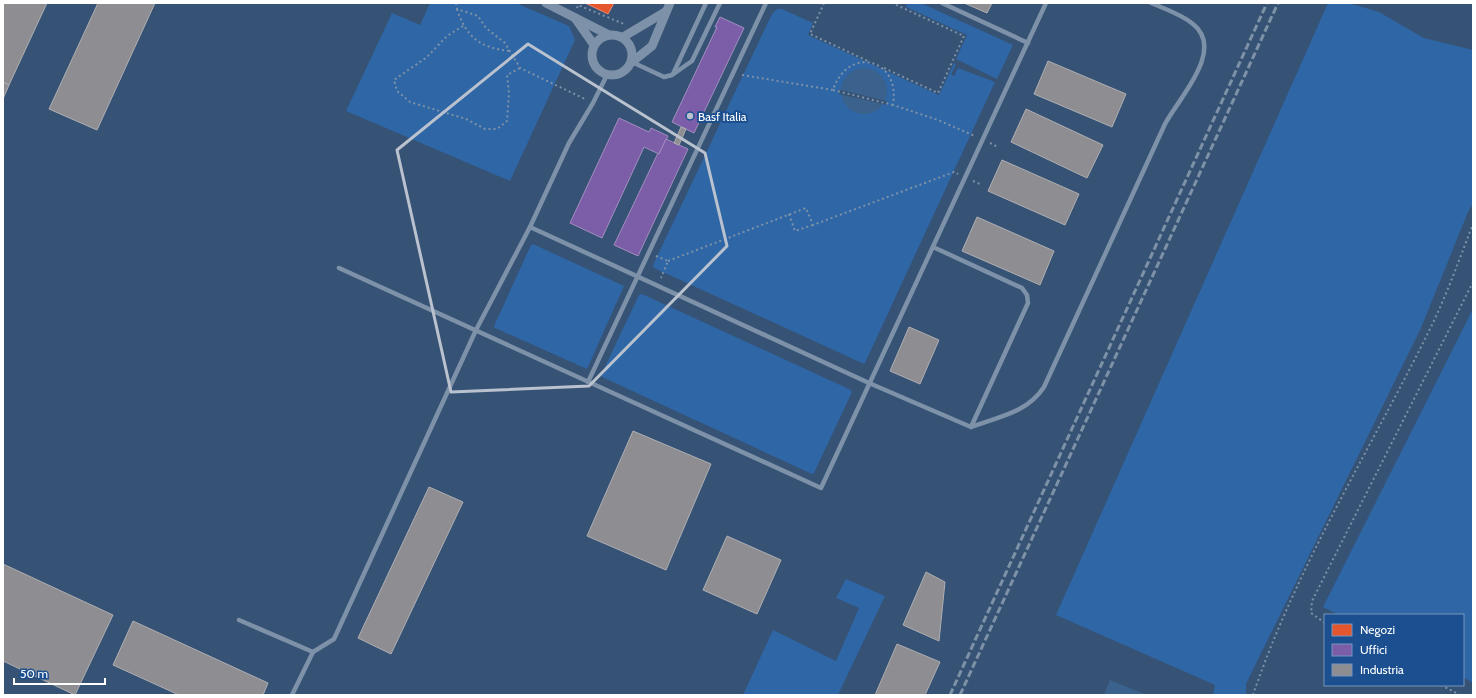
<svg xmlns="http://www.w3.org/2000/svg" width="1476" height="698" font-family="Cabin,sans-serif">
<style>
.green{fill:#2f66a5}
.water{fill:#3b618d}
.pier{fill:#365274}
.shops{fill:#e4572e;stroke:#ec896d}
.offices{fill:#7b5ea7;stroke:#a38ec1}
.industry{fill:#8d8d92;stroke:#afafb3}
.lines{fill:none;stroke-linecap:round;stroke-linejoin:round}
.path{stroke:#7d92a8;stroke-width:2;stroke-dasharray:2 3;stroke-linecap:butt}
.service{stroke:#7d92a8;stroke-width:4.5}
.minor{stroke:#7d92a8;stroke-width:9}
.rail{stroke:#7e92a7;stroke-width:3;stroke-dasharray:7 3;stroke-linecap:butt}
.marked{fill:none;stroke:#b9c2ce;stroke-width:3;stroke-linejoin:round}
.poi-dot{fill:#b9c2ce;stroke:#1b4f8f;stroke-width:1.5}
.labels{text-anchor:middle;dominant-baseline:central;stroke-width:4;stroke-linejoin:round;paint-order:stroke}
.poi-label{font-size:12px;fill:#fff;stroke:#1b4f8f;text-anchor:start}
</style>
<rect width="100%" height="100%" fill="#365274"/>
<g class="green">
<path d="M430 3H516L569 26 575 40 510 181 346 111 392 13 420 25Z"/>
<path d="M907 3H921L1013 45 997 79 956 59 967 35 906 7Z"/>
<path d="M1328 3H1349L1379 12 1424 38 1473 50V204L1468 212 1421 328 1246 684V695H1213L1215 685 1056 615Z"/>
<path d="M782 9 813 23 808 35 939 95 954 63 956 64 951 75 954 76 958 68 995 82 865 363 864 364 654 268 653 265 772 14 777 9Z"/>
<path d="M533 244 624 286 587 369 495 328 494 326 531 245Z"/>
<path d="M642 294 851 390 852 392 814 473 812 474 602 377 601 375 639 295Z"/>
<path d="M1473 309V683L1463 677V615H1339L1323 607Z"/>
<path d="M846 579 885 596 838 695H743L773 630 836 661 859 608 836 598Z"/>
</g>
<g class="water">
<circle cx="864" cy="91" r="23"/>
<path d="M1110 680 1147 695H1104Z"/>
</g>
<path class="pier" d="M839 90H841L887 101 886 105 883 104 839 94Z"/>
<path class="shops" d="M585 3H614L608 14Z"/>
<g class="offices">
<path d="M720 17 744 28 694 133 672 122 717 27H715Z"/>
<path d="M619 118 649 132 651 128 668 136 659 154 644 147 602 238 570 223Z"/>
<path d="M666 139 688 149 638 256 614 245 658 153 659 154Z"/>
</g>
<g class="industry">
<path d="M3 3H47L9 85 3 82Z"/>
<path d="M98 3H155L97 130 49 109Z"/>
<path d="M964 3H992L987 13Z"/>
<path d="M1048 61 1126 94 1112 127 1034 94Z"/>
<path d="M3 82 9 85 3 99Z"/>
<path d="M1026 109 1103 145 1087 178 1011 142Z"/>
<path d="M681 127 686 129 679 145 674 143Z"/>
<path d="M1002 160 1079 194 1065 225 988 191Z"/>
<path d="M977 217 1054 251 1040 285 962 251Z"/>
<path d="M909 327 939 340 920 384 890 371Z"/>
<path d="M633 431 711 464 666 570 587 536Z"/>
<path d="M429 487 463 502 391 654 358 638Z"/>
<path d="M727 536 781 560 757 614 703 590Z"/>
<path d="M3 564 113 615 75 695 3 661Z"/>
<path d="M926 572 945 582 939 641 903 625Z"/>
<path d="M133 621 268 683 263 695H179L113 665Z"/>
<path d="M897 644 940 662 925 695H875Z"/>
</g>
<g class="lines">
<g class="path">
<path d="M456 3 457 9 478 16 486 28 505 43 520 68 585 99"/>
<path d="M824 3 810 34 870 62"/>
<path d="M577 8 578 5 624 24"/>
<path d="M457 9C466 37 480 48 510 51"/>
<path d="M463 26 447 36 427 57 394 80 397 91 410 102 466 119 485 129H497L507 121 509 93 507 75 520 68"/>
<path d="M884 68 938 93 964 36 892 3"/>
<path d="M742 75 833 90C848 45 901 58 893 105L938 120 975 136"/>
<path d="M833 90 893 105"/>
<path d="M990 143 998 147"/>
<path d="M973 181 980 184"/>
<path d="M789 214 795 231 813 225"/>
<path d="M656 256 668 261 661 278"/>
<path d="M668 261 806 208 813 225 954 172 958 174"/>
<path d="M1325 623 1311 613 1312 601 1473 282"/>
<path d="M1441 685 1460 695"/>
<path d="M1253 695C1296 568 1370 450 1429 331 1446 297 1459 260 1473 224"/>
</g>
<g class="service">
<path d="M942 3 1028 43"/>
<path d="M632 62 664 77 672 75 692 61 720 3"/>
<path d="M673 74 706 3"/>
<path d="M607 75 593 103 569 143 530 227 869 383 971 427C998 417 1027 413 1044 387L1165 124C1178 99 1226 50 1193 24 1181 14 1165 9 1151 3"/>
<path d="M933 247 1022 288 1027 295 1028 303 971 427"/>
<path d="M339 268 821 488 1046 3"/>
<path d="M588 382 766 3"/>
<path d="M239 620 313 652 334 639 476 330 530 227"/>
<path d="M292 695 313 652"/>
</g>
<g class="minor">
<path d="M546 3 609 35"/>
<path d="M575 18 594 45"/>
<circle cx="612" cy="55" r="20"/>
<path d="M623 37 665 12"/>
<path d="M632 62 652 46 670 3"/>
</g>
<g class="rail">
<path d="M950 695 1267 3"/>
<path d="M960 695 1278 3"/>
</g>
</g>
<path class="marked" d="M528 44 705 153 727 246 589 386 451 392 397 150Z"/>
<circle class="poi-dot" cx="690" cy="116" r="4"/>
<g class="labels">
<g class="poi-label">
<text x="698" y="116">Basf Italia</text>
</g>
</g>
<rect width="1476" height="698" fill="none" stroke="#ffffff" stroke-width="8"/>
<rect x="1324" y="614" width="140" height="72" fill="#1b4f8f" stroke="#7695bc"/>
<rect x="1332" y="624" width="20" height="12" fill="#e4572e" stroke="#7695bc"/>
<text x="1360" y="634" font-size="12" fill="#ffffff">Negozi</text>
<rect x="1332" y="644" width="20" height="12" fill="#7b5ea7" stroke="#7695bc"/>
<text x="1360" y="654" font-size="12" fill="#ffffff">Uffici</text>
<rect x="1332" y="664" width="20" height="12" fill="#8d8d92" stroke="#7695bc"/>
<text x="1360" y="674" font-size="12" fill="#ffffff">Industria</text>
<path d="M14 678v6h91v-6" fill="none" stroke="#ffffff" stroke-width="2"/>
<text x="20" y="678" font-size="12" fill="#ffffff" stroke="#1b4f8f" stroke-width="3" paint-order="stroke">50 m</text>
</svg>
